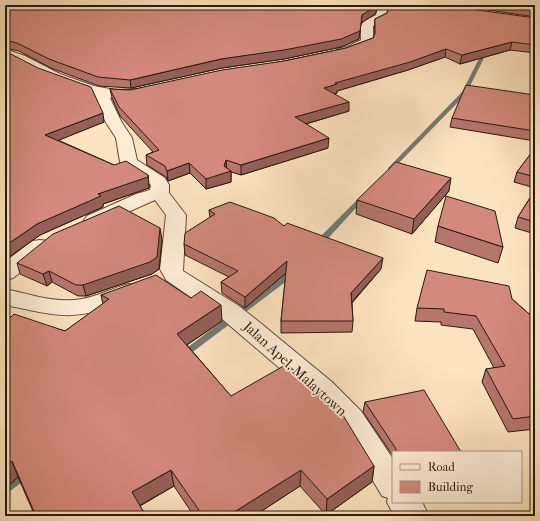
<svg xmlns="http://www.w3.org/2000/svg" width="540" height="521" font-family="'IM FELL French Canon',serif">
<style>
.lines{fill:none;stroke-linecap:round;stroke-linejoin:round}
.stream{fill:#717c74;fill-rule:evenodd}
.minor-casing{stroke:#5f4b3a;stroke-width:2}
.minor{fill:#feedd6;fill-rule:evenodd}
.wall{fill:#b5766b;stroke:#2a180e}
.shaded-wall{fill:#946057;stroke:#2a180e}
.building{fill:#d3897c;stroke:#2a180e}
.labels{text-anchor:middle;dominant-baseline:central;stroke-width:3.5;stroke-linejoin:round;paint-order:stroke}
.near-street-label{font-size:14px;fill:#2a180e;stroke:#feedd6}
</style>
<rect width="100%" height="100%" fill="#fde4c0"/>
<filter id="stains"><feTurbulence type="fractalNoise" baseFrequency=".005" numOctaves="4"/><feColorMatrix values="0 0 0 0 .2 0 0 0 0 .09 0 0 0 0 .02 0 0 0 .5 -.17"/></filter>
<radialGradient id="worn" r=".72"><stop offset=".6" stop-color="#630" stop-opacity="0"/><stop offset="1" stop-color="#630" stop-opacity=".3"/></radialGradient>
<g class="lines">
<g class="stream">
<path d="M485 47 489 48 466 94 392 170H388V168L462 92Z"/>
<path d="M364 194 366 195 367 196 366 197 321 246H315L314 244 315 242 362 195Z"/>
<path d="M293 269 296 270 297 272 296 274 186 357 183 358 180 357 178 355 180 353 290 270Z"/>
<path d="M26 468 30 470 32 473 30 476 9 492 5 493V481Z"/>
</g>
<defs>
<g id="minor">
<path d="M381 5H392L387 11 385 19 373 26C373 30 374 38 373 42 371 49 344 56 338 55L336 52 338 49 349 46 361 40C361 22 359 23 376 15L377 11Z"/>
<path d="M5 49 25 56 60 74 94 86 115 90 139 89 144 90 146 93 144 96C133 99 121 99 110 98L121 121 132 138 137 160 165 178 169 185V193L186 215 183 271 239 306 258 321 332 382 361 411 393 459V502H422L429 516H394L387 502 388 498 382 496 341 427 312 396 221 318 166 280 160 269 166 215 155 200 101 224 94 226 87 224 84 220 87 216 136 194 150 190 151 185 123 166 120 162 116 138 105 121 94 95 50 80 5 57Z"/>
<path d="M40 240 48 241 51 246 48 251 13 278 5 280V262L32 241Z"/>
<path d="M129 284 137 286 141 291C136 299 126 301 117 304 70 323 52 314 5 305V289C30 294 56 304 82 299 98 296 113 288 129 284Z"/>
</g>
</defs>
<use href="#minor" class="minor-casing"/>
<use href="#minor" class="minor"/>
</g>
<g class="wall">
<path d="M5 5 375 14 361 23 359 39 341 47 284 59 222 68 131 88 99 86 51 68 19 51 5 48Z"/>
<path d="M455 5H535V17Z"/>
<path d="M387 13 535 18V53L510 50 460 64 445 57 408 70 337 91V93L335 94 349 111 306 124 328 148 241 175 231 172V182L206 189 190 173 168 181 166 177 147 165 146 155 153 152 120 116 112 98 110 89 130 90 284 61 346 48 373 38 374 35 375 19Z"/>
<path d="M5 51 104 122 58 140 114 165 148 175 149 186V188L103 204V207L40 235 5 260Z"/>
<path d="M535 95V141L450 127 452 118Z"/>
<path d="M535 148V188L514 182 517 172Z"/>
<path d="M535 190V234L515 228 518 217Z"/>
<path d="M449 191 412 234 356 214 357 200Z"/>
<path d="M209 210 284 226 381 269 352 303 353 321 352 332 281 333V321L286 273 245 308 222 293 221 282 229 277 185 255 184 244 210 218Z"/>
<path d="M438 226 503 247 498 263 435 242Z"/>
<path d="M162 240 159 269 152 274 86 296H78L52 282 47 286 20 274 17 263Z"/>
<path d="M101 295 222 321 187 345 231 396 374 466 372 482 326 515 300 486 254 516H194L174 486 140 506 146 516H35L18 477 8 486 5 484V315L65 331 103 304Z"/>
<path d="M512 299 535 319V429L508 432 482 382 486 369 494 368 473 329 441 325V322L415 321 417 308Z"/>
<path d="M365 402 461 452H393V456L363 412Z"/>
</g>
<g class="shaded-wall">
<path d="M376 5H379L375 14 361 23 362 15Z"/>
<path d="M360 31 359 39 341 47 284 59 222 68 131 88 130 80 221 59Z"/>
<path d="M512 42 510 50 460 64 462 55Z"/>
<path d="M446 49 445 57 408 70 337 91V93L323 97 324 88 335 83Z"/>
<path d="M349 102V111L295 127V117Z"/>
<path d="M103 113 104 122 47 145 45 135Z"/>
<path d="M329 138 328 148 241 175V165Z"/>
<path d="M226 160 227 171H231V182L206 189V179L224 166Z"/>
<path d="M189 163 190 173 168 181 167 171Z"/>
<path d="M148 175 149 186V188L103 204V207L40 235 5 260V246L37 224 98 194Z"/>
<path d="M451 178 449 191 412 234 414 219Z"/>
<path d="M160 228 162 240 159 269 152 274 86 296 83 285Z"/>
<path d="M383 258 381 269 350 304 351 293Z"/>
<path d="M287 261V272L245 308V297Z"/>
<path d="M49 271 52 282 47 286 43 274Z"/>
<path d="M221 305 222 321 179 350 177 334Z"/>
<path d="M12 461 18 477 8 486 5 479V467Z"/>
<path d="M374 466 372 482 326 515 327 499Z"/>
<path d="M171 470 174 486 135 508 132 492Z"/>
<path d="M301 470 300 486 254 516H228Z"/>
</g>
<g class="building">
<path d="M5 5H376L375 7 362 15 360 31 341 39 284 50 221 59 130 80 98 77 49 59 17 43 5 40Z"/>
<path d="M389 5H442L535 18V45L512 42 462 55 446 49 410 62 335 83 337 84 324 88 349 102 295 117 329 138 241 165 226 160 224 166 231 171 206 179 189 163 167 171 165 166 146 155 159 150 119 107 110 89 130 90 222 70 284 61 346 48 373 38 375 34V19L387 13Z"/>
<path d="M505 5H535V9Z"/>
<path d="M5 51 38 68 91 87 103 113 45 135 114 165 126 161 148 175V177L98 194 101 196 37 224 5 246V192L9 188 5 186Z"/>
<path d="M466 85 535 95V131L452 118Z"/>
<path d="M535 148V177L517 172Z"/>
<path d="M396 162 451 178 414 219 357 200Z"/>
<path d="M535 190V222L518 217Z"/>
<path d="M446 196 495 211 503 247 438 226Z"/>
<path d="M230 202 274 218 284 226 287 223 383 258 351 293 353 321H281L287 261 245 297 221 282 238 271 184 244 185 233 215 214 209 210Z"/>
<path d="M119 206 160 228 157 257 150 262 83 285H76L49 271 43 274 17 263 53 234Z"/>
<path d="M427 270 509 286 512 299 535 319V416L513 419 486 369 505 366 476 316 444 312V309L417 308Z"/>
<path d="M156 275 191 298 201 291 221 305 177 334 231 396 287 364 329 403H333L341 412 374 466 327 499 301 470 228 516H203L171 470 132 492 146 516H36L12 461 5 467V315L11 317 14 314 65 331 109 299 101 295Z"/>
<path d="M424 390 461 452H396V449L365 402Z"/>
</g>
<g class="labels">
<g class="near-street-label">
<text transform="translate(295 369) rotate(42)">Jalan Apel, Malaytown</text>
</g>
</g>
<rect width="540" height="521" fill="none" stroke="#fde4c0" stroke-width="20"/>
<rect x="6" y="6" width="528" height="509" fill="none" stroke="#2a180e" stroke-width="2"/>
<rect x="10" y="10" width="520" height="501" fill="none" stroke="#2a180e"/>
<rect x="392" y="451" width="130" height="52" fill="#feedd6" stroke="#a99886"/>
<rect x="400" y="464" width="20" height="6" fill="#feedd6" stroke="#a99886"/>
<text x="428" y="471" font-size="12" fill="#2a180e">Road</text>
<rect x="400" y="481" width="20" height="12" fill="#d3897c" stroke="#a99886"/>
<text x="428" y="491" font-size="12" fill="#2a180e">Building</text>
<rect width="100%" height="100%" filter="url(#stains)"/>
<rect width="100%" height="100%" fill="url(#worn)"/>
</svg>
